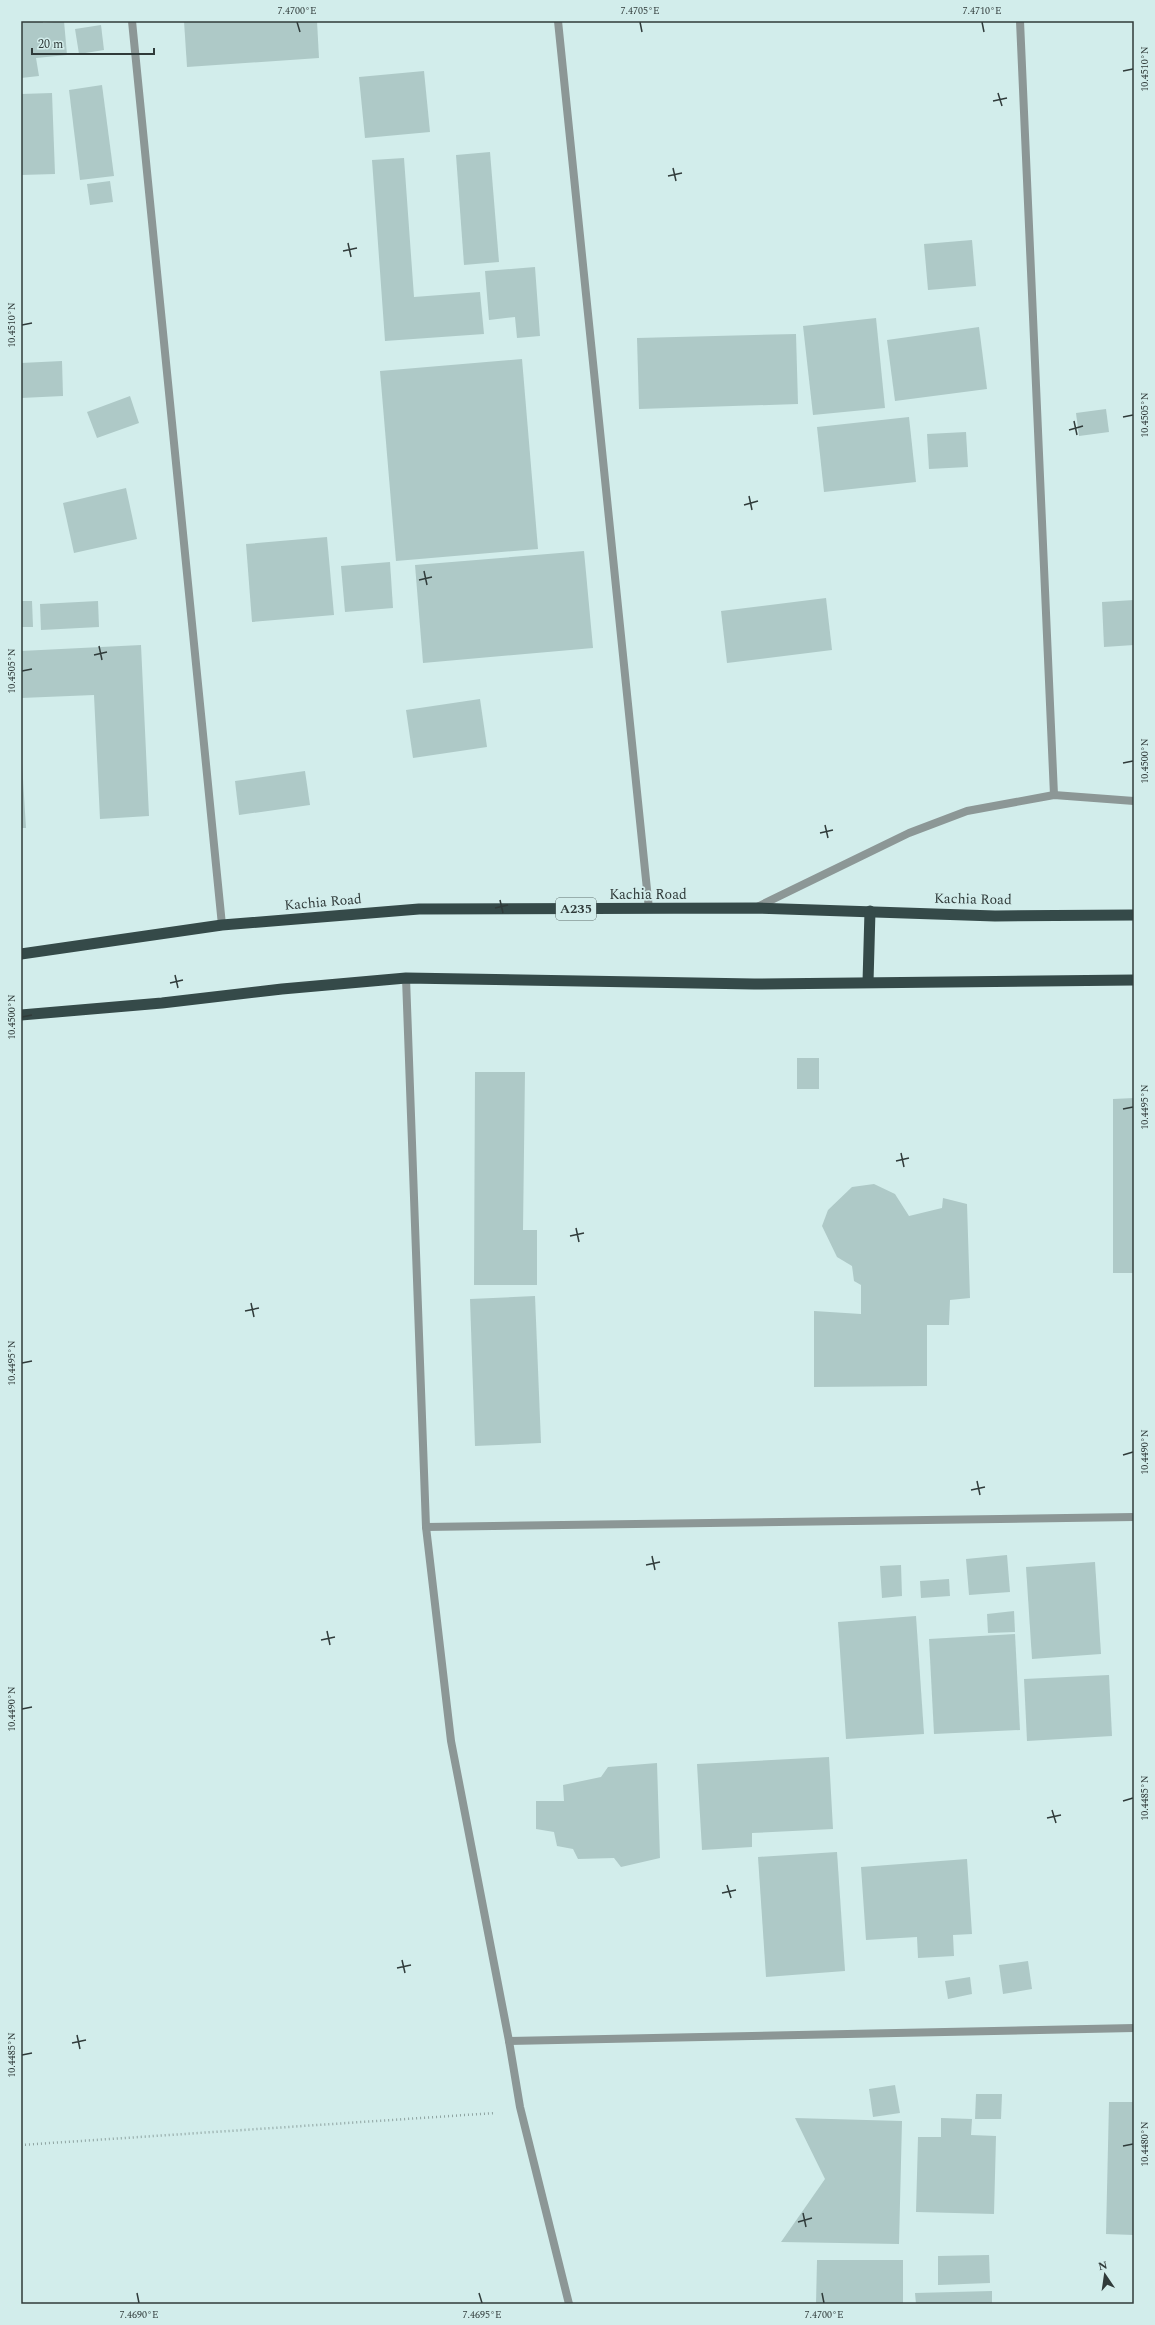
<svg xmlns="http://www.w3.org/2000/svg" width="1155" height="2325" font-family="Spectral,serif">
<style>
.building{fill:#aec9c7}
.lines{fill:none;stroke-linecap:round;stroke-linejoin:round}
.path{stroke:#8ea3a1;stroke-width:2.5;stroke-dasharray:1 3;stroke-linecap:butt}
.minor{stroke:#8c9796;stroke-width:8}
.trunk{stroke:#354a49;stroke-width:11}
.ticks{fill:none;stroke:#303b3a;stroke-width:1.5}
.labels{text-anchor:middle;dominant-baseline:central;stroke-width:3.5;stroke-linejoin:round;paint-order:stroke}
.shield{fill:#d2edeb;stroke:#61706f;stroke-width:1}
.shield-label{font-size:13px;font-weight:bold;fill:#303b3a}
.street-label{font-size:14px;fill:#303b3a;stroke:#d2edeb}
.neatline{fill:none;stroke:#303b3a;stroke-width:1.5}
.ticks-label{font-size:10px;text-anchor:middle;fill:#303b3a}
</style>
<rect width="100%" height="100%" fill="#d2edeb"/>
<g class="building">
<path d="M21 21H43V23L64 21 67 55 36 58 39 76 21 78Z"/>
<path d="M184 21H317L319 58 187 67Z"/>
<path d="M101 25 104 50 79 54 75 29Z"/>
<path d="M424 71 430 132 365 138 359 77Z"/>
<path d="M102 85 114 176 80 180 69 90Z"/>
<path d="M52 93 55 174 21 175V94Z"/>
<path d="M490 152 499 262 464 265 456 155Z"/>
<path d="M404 158 414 297 480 292 484 334 385 341 372 160Z"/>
<path d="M110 181 113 202 90 205 87 184Z"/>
<path d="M972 240 976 286 928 290 924 244Z"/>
<path d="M535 267 540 336 517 338 515 317 489 320 485 271Z"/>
<path d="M876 318 885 408 813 415 803 326Z"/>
<path d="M979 327 987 389 895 401 887 340Z"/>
<path d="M796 334 798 404 639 409 637 338Z"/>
<path d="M522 359 538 549 396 561 380 371Z"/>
<path d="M62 361 63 396 21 398V363Z"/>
<path d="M130 396 139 423 97 438 87 412Z"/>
<path d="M1106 409 1109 432 1079 436 1076 413Z"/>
<path d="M909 417 916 482 824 492 817 427Z"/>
<path d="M966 432 968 467 929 469 927 434Z"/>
<path d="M126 488 137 539 74 553 63 503Z"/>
<path d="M327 537 334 615 252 622 246 544Z"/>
<path d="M584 551 593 648 423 663 415 565Z"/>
<path d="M390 562 393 608 345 612 341 566Z"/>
<path d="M826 598 832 650 727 663 721 611Z"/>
<path d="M1134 600V645L1104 647 1102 602Z"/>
<path d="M21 601H32L33 627H21Z"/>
<path d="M98 601 99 627 41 630 40 604Z"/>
<path d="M141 645 149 816 100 819 94 695 21 698V651Z"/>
<path d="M480 699 487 747 413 758 406 710Z"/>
<path d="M21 747 26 828H21Z"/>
<path d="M305 771 310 805 239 815 235 781Z"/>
<rect x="797" y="1058" width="22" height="31"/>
<path d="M475 1072H525L523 1230H537V1285H474Z"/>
<path d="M1134 1098V1273H1113V1099Z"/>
<path d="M874 1184 895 1194 909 1216 942 1208 943 1198 967 1204 970 1298 950 1300 949 1325H927V1386L814 1387V1311L861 1314V1285L854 1281 852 1266 837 1257 822 1226 828 1210 852 1187Z"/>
<path d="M535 1296 541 1443 475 1446 470 1299Z"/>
<path d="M1007 1555 1010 1592 969 1595 966 1559Z"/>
<path d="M1095 1562 1101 1654 1032 1659 1026 1567Z"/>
<path d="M901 1565 902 1596 882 1598 880 1566Z"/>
<path d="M949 1579 950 1596 921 1598 920 1581Z"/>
<path d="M1014 1611 1015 1632 988 1633 987 1614Z"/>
<path d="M916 1616 924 1734 846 1739 838 1622Z"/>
<path d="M1015 1634 1020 1730 934 1734 929 1639Z"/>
<path d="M1109 1675 1112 1736 1027 1741 1024 1679Z"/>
<path d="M829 1757 833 1829 752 1833V1847L702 1850 697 1764Z"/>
<path d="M657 1763 660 1858 621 1867 614 1858 578 1859 573 1849 557 1846 554 1832 536 1829V1801H564L563 1785 601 1777 608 1767Z"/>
<path d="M837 1852 845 1971 766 1977 758 1857Z"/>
<path d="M967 1859 972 1934 953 1935 954 1956 918 1958 917 1937 866 1940 861 1867Z"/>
<path d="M1028 1961 1032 1989 1003 1994 999 1965Z"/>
<path d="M970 1977 972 1994 948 1999 945 1981Z"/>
<path d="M895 2085 900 2113 873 2117 869 2089Z"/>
<path d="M976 2094H1002L1001 2119H975Z"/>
<path d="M1109 2102H1134V2235L1106 2234Z"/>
<path d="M795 2118 902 2121 899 2244 781 2242 825 2179Z"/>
<path d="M941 2118 972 2119 971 2135 996 2136 994 2214 916 2212 918 2137H941Z"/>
<path d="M989 2255 990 2283 938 2285V2256Z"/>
<path d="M817 2260H903V2304H816Z"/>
<path d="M992 2291V2304H916L915 2293Z"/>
</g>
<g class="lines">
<path class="path" d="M21 2145 495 2113"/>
<g class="minor">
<path d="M132 21 222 925"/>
<path d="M558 21 649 909"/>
<path d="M1020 21 1054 795"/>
<path d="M757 907 909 833 967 811 1054 795 1134 801"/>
<path d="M406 978 426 1527 451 1741 509 2041 520 2107 569 2304"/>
<path d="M426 1527 1134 1517"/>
<path d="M509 2041 1134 2028"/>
</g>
<g class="trunk">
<path d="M21 954 222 925 419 909 757 908 995 916 1134 915"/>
<path d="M868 982 870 911"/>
<path d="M21 1015 162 1003 282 989 406 978 754 984 1134 980"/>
</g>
</g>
<path class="ticks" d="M297 22 300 32M640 22 642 32M982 22 984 32M1123 71 1133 69M998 93 1002 106M993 101 1007 98M673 168 676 181M668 176 682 173M348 243 351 257M343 251 357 248M22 325 32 323M1123 417 1133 415M1074 421 1077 435M1069 430 1083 426M749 496 752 510M744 505 758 501M424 571 427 585M419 580 432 577M99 646 102 660M94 655 107 652M22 671 32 669M1123 763 1133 761M825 825 828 838M820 833 833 830M500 900 503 913M495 908 508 905M175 975 178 988M170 983 183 980M22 1017 32 1015M1123 1109 1133 1107M901 1153 904 1167M896 1161 909 1158M576 1228 579 1242M570 1236 584 1233M251 1303 254 1317M245 1311 259 1308M22 1363 32 1361M1123 1455 1133 1452M977 1481 980 1495M971 1490 985 1487M652 1556 655 1570M646 1565 660 1562M327 1631 330 1645M321 1640 335 1637M22 1709 32 1707M1123 1801 1133 1798M1052 1810 1056 1823M1047 1818 1061 1815M727 1885 731 1898M722 1893 736 1890M402 1960 405 1973M397 1968 411 1965M77 2035 80 2049M72 2043 86 2040M22 2055 32 2053M1123 2146 1133 2144M803 2213 806 2227M798 2222 812 2218M137 2293 139 2303M479 2293 482 2303M822 2293 824 2303"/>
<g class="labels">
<rect class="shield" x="556" y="898" width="40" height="22" rx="3"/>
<g class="shield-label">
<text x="576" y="909">A235</text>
</g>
<g class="street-label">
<text x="648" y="894">Kachia Road</text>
<text transform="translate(973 899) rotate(1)">Kachia Road</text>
<text transform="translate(323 902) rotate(-5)">Kachia Road</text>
</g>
</g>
<rect width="1155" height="2325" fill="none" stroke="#d2edeb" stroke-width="44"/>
<g transform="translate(1105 2275) rotate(347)" stroke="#d2edeb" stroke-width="3" paint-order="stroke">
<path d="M0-3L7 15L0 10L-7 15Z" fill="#303b3a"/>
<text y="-6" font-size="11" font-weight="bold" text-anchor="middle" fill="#303b3a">N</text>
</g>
<path d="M32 48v6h122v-6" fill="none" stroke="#303b3a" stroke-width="2"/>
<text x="38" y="48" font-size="12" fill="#303b3a" stroke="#d2edeb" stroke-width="3" paint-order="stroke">20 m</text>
<rect x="22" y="22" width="1111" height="2281" class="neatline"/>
<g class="ticks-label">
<text x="297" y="14">7.4700°E</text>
<text x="640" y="14">7.4705°E</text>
<text x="982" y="14">7.4710°E</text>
<text transform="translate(1144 69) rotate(-90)" y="4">10.4510°N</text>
<text transform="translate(11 325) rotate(-90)" y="4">10.4510°N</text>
<text transform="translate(1144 415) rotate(-90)" y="4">10.4505°N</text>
<text transform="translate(11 671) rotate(-90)" y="4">10.4505°N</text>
<text transform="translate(1144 761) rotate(-90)" y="4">10.4500°N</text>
<text transform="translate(11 1017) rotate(-90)" y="4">10.4500°N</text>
<text transform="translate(1144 1107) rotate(-90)" y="4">10.4495°N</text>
<text transform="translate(11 1363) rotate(-90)" y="4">10.4495°N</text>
<text transform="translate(1144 1452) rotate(-90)" y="4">10.4490°N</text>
<text transform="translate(11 1709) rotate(-90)" y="4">10.4490°N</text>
<text transform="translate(1144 1798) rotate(-90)" y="4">10.4485°N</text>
<text transform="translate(11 2055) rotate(-90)" y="4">10.4485°N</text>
<text transform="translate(1144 2144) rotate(-90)" y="4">10.4480°N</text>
<text x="139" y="2318">7.4690°E</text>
<text x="482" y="2318">7.4695°E</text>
<text x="824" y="2318">7.4700°E</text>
</g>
</svg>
